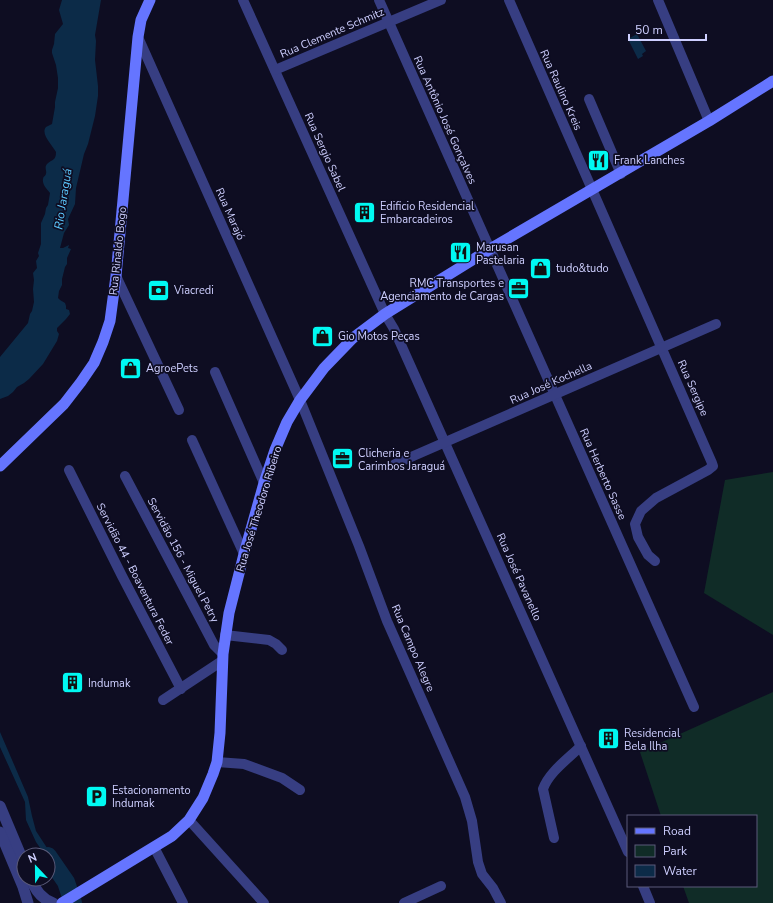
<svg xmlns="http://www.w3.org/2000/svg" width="773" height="903" font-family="'Nunito Sans',sans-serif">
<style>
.green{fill:#102c27}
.water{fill:#0c2b48}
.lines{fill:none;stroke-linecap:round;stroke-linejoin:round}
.river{stroke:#0c2b48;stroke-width:18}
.minor{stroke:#373e82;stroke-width:10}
.tertiary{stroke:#373e82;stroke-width:11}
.secondary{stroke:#6575ff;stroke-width:11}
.labels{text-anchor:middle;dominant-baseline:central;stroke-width:3.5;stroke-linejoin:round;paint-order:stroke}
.street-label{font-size:11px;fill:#cecfff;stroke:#0e0d22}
.poi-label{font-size:11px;fill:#cecfff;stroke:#0e0d22;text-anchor:start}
.water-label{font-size:12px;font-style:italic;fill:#5cc9ff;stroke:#0e0d22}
</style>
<rect width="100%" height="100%" fill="#0e0d22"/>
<g class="green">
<path d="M773 472V635L704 593 725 480Z"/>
<path d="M773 692V903H689L683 886H756V816H661L640 752Z"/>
</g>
<g class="water">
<path d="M62 0H101L95 35 96 41 95 60 98 86V96L95 116 88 144 84 154 76 188 75 204 68 219 69 225 64 233 60 248H63L69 245 68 248 71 249 67 258V264L65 267 62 279V285L59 291 58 298 60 300 65 303 66 306V309L69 310 70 314 66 319 57 328V331L59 334 57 341 43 364 29 379 24 383 17 387 13 392 8 396 0 399V357L28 323 30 314 32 311 34 302 33 289 34 280 33 273 37 268 36 261 39 256 38 253 41 244V223L45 214 46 208 48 205 50 193C47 189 42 185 43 179 44 175 44 178 46 174 47 170 44 168 47 164 52 159 56 161 56 152 53 146 40 134 46 127 48 126 50 125 52 124L55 107V102L58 88V78L56 65 52 53V50L54 44 55 34 63 24 59 10Z"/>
<path d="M637 34 646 51 642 54 643 56 638 59 628 39Z"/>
<path d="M0 732 28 797 32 816 36 831 64 874 70 885 65 888 59 876 48 860V855H45L36 842 26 820 25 802 0 747Z"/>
</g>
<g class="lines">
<path class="river" d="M48 856 66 882 73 903"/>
<g class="minor">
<path d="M243 0 385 314 394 329 628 852"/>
<path d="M379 0 694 707"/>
<path d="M509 0 712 463 713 466 708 470 656 498 641 511 635 524 638 537 648 555 655 561"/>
<path d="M658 0 709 121"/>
<path d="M138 37 300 400 359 546 387 621 465 797 472 821 478 862 482 874 493 888 501 903"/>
<path d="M275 70 441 0"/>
<path d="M589 99 621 174"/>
<path d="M116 276 179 410"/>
<path d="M215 372 264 483"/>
<path d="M192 440 244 554"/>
<path d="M395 464 716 324"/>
<path d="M69 470 122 576 181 689"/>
<path d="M125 476 214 645 223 654"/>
<path d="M225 635 269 640 276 644 282 650"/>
<path d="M163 700 222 661"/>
<path d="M217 762 244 764 282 778 300 790"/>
<path d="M189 820 264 903"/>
<path d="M554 838 543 789C549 772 568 759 581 746"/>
<path d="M154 847 183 903"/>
<path d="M643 886 650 903"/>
<path d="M404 903 441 886"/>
</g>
<g class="tertiary">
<path d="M0 806 24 863"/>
<path d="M0 832 23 887 28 903"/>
<path d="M31 879C35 890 42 899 53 903"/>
</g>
<g class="secondary">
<path d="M0 466 64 404 81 382 94 363 103 342 110 321 116 276 138 37 141 20 150 0"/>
<path d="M62 903 172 836 189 820 203 798 213 774 217 762 220 733 223 654 229 613 244 554 264 483 275 450 287 422 300 400 324 368 353 338 385 314 490 249 709 121 773 81"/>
</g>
</g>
<defs>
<symbol id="restaurant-square" viewBox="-11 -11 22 22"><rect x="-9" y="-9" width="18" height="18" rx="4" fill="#00f9f2" stroke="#0e0d22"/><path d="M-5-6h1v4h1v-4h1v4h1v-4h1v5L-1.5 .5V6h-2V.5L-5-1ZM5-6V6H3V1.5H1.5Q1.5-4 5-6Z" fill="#111"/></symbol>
<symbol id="building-square" viewBox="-11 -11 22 22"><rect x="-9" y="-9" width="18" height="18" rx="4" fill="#00f9f2" stroke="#0e0d22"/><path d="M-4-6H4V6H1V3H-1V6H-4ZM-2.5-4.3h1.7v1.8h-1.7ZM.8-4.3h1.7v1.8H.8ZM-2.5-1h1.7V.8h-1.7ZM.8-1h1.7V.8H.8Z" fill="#111"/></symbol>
<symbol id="shop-square" viewBox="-11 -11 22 22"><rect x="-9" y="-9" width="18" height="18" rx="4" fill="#00f9f2" stroke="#0e0d22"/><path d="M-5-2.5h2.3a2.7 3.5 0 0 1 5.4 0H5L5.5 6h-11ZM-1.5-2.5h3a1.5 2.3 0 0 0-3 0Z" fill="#111"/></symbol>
<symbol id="office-square" viewBox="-11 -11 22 22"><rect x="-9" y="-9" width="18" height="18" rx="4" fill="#00f9f2" stroke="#0e0d22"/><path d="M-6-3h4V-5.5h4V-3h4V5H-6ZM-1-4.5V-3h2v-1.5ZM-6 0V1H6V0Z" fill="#111"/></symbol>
<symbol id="bank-square" viewBox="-11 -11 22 22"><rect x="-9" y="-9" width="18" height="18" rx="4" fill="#00f9f2" stroke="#0e0d22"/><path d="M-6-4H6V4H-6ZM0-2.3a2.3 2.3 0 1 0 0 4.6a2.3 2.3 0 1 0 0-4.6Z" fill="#111"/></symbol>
<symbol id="parking-square" viewBox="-11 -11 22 22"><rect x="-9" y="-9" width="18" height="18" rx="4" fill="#00f9f2" stroke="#0e0d22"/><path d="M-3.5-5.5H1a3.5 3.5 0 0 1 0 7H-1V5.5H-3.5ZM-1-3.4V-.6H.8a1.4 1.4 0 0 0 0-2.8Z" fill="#111"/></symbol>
</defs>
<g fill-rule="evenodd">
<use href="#restaurant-square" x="586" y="148" width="25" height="25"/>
<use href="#building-square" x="352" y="200" width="25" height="25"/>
<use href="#restaurant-square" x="448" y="240" width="25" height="25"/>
<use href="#shop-square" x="528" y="256" width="25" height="25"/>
<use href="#office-square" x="506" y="276" width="25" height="25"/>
<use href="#bank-square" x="146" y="278" width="25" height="25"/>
<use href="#shop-square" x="310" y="324" width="25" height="25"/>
<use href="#shop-square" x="118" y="356" width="25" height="25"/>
<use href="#office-square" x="330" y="446" width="25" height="25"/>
<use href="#building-square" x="60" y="670" width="25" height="25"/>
<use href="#building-square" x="596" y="726" width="25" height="25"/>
<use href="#parking-square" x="84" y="784" width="25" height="25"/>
</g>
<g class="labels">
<g class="street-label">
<text transform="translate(332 33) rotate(-23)">Rua Clemente Schmitz</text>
<text transform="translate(561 90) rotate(66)">Rua Raulino Kreis</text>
<text transform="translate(445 120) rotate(66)">Rua Antônio José Gonçalves</text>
<text transform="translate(325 152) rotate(66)">Rua Sergio Sabel</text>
<text transform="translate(230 214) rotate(66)">Rua Marajó</text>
<text transform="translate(118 251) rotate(-84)">Rua Rinaldo Bogo</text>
<text transform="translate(551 383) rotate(-24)">Rua José Kochella</text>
<text transform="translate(693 388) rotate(66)">Rua Sergipe</text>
<text transform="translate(603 474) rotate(66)">Rua Herberto Sasse</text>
<text transform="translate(259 509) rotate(-73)">Rua José Theodoro Ribeiro</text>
<text transform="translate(183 560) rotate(62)">Servidão 156 - Miguel Petry</text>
<text transform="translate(135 574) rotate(63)">Servidão 44 - Boaventura Feder</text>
<text transform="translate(519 577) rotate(66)">Rua José Pavanello</text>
<text transform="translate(413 648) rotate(67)">Rua Campo Alegre</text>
</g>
<g class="poi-label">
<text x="614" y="160">Frank Lanches</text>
<text x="380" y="206">Edificio Residencial<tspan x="380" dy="13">Embarcadeiros</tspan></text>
<text x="476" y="247">Marusan<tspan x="476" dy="13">Pastelaria</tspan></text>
<text x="556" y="268">tudo&amp;tudo</text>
<text x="504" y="283" text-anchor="end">RMC Transportes e<tspan x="504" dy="13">Agenciamento de Cargas</tspan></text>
<text x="174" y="290">Viacredi</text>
<text x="338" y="336">Gio Motos Peças</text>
<text x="146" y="368">AgroePets</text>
<text x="358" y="453">Clicheria e<tspan x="358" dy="13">Carimbos Jaraguá</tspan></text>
<text x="88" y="683">Indumak</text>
<text x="624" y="733">Residencial<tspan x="624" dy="13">Bela Ilha</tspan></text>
<text x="112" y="790">Estacionamento<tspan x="112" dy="13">Indumak</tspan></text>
</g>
<g class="water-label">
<text transform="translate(63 199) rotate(-81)">Rio Jaraguá</text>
</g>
</g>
<rect x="627" y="815" width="130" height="72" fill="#0e0d22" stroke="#5b5b7a"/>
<rect x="635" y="828" width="20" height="6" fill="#6575ff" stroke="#5b5b7a"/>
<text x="663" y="835" font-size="12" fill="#cecfff">Road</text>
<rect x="635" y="845" width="20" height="12" fill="#102c27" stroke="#5b5b7a"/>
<text x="663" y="855" font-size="12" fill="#cecfff">Park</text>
<rect x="635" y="865" width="20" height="12" fill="#0c2b48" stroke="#5b5b7a"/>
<text x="663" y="875" font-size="12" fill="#cecfff">Water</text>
<g transform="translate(36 867) rotate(338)"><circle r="19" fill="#0e0d22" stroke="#5b5b7a"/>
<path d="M0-3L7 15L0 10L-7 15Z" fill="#00f9f2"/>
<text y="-6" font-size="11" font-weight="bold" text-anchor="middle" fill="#cecfff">N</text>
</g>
<path d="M629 34v6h77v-6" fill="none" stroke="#cecfff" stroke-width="2"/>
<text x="635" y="34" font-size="12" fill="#cecfff" stroke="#0e0d22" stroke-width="3" paint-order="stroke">50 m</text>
</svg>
